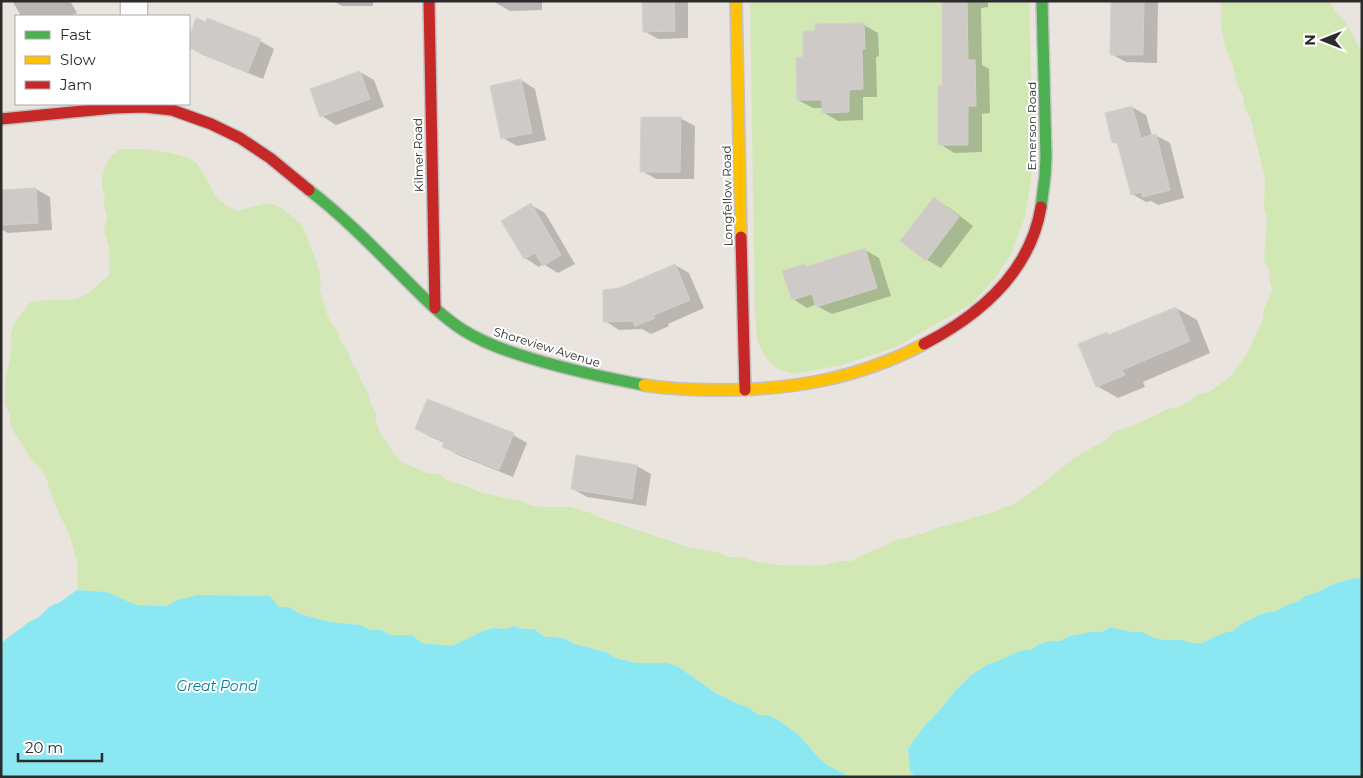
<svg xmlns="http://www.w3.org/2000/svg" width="1363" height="778" font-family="Montserrat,sans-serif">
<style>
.green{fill:#d1e8b4}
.water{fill:#8be8f3}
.shadow{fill:#0003}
.building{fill:#cecac7;stroke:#d5d0cc}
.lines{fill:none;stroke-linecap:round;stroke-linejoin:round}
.street-casing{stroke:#c3c1c1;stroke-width:29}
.fast-casing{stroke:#c3c1c1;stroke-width:14}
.slow-casing{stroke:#c3c1c1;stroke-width:14}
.jam-casing{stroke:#c3c1c1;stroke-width:14}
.street{stroke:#fcfbfa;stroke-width:26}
.fast{stroke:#4caf50;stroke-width:11}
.slow{stroke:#ffc107;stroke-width:11}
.jam{stroke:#c62828;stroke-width:11}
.labels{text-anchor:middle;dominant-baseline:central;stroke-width:4;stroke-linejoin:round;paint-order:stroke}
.street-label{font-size:12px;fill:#2b2b2b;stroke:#fff}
.water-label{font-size:14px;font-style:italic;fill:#027d9b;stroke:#fff}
</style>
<rect width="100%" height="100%" fill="#eae4df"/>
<g class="green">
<path d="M750 1H1029L1033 143 1031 180 1025 217 1011 254 996 277 973 303 896 347 842 365 794 374 782 371 772 365 763 353 757 340 755 312Z"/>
<path d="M1221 1H1329L1336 12 1346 22 1362 53V579L1356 578 1336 583 1315 593 1305 596 1298 601 1285 606 1277 611 1264 613 1243 623 1233 631 1223 633 1202 643H1192L1182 640H1162L1152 637 1142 632H1131L1111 627 1101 632H1091L1070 636 1060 641H1050L1039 644 1032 649 1019 651 998 661 988 664 970 676 955 691 939 711 924 726 908 749 910 771 915 777H850L829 766 819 758 799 735 778 720 768 715H758L748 707 738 704 717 694 677 666 667 663H636L616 658 606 652 575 644 565 639 555 637H545L534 629H524L514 626 504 629 494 628 483 631 452 646 422 643 412 635H391L381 630H371L361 625 330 622 300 614 289 607H279L269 596 198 595 177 600 167 606 136 605 107 592 77 590 78 566 70 536 55 505 45 475 30 457 15 434 10 424V414L5 404V383L11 353V333L14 323 29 303C36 302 43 300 49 300 63 300 76 302 88 293 95 289 101 281 109 275V248L104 228 107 217 104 207 105 197 102 187V177L105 167 110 157 120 149H146L166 152 187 157 197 163 217 198 227 206 237 211 263 204H273L283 209 301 224 308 240 311 249 316 260 321 280 320 290 326 311 330 321 338 331 340 341 348 351 351 361 358 372 361 382 368 392 370 402 376 412V422L380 433 388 443 393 453 403 463 428 473 439 474 449 481 469 487 476 491 510 499 520 500 530 505 540 507H571L591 513 601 518 688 547 718 552 728 557H738L759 562 769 563 779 565 820 566 840 561H851L871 551 882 548 892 541 922 534 933 529 963 521 974 517 994 512 1004 507 1014 504 1045 482 1056 472 1076 457 1107 439 1114 432 1137 424 1168 409 1178 407 1188 402 1199 394 1209 392 1230 377 1248 352 1263 319 1264 309 1269 299 1272 289 1269 279V269L1264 261 1267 218 1264 208 1265 178 1250 117 1245 109 1243 96 1237 86 1233 66 1225 46 1221 26Z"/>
</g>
<g class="water">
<path d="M1356 578 1362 579V777H915L910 771 908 749 924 726 939 711 955 691 970 676 988 664 998 661 1019 651 1032 649 1039 644 1050 641H1060L1070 636 1091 632H1101L1111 627 1131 632H1142L1152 637 1162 640H1182L1192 643H1202L1223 633 1233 631 1243 623 1264 613 1277 611 1285 606 1298 601 1305 596 1315 593 1336 583Z"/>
<path d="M77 590 107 592 136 605 167 606 177 600 198 595 270 596 279 607H289L300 614 330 622 361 625 371 630H381L391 635H412L422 643 452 646 483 631 494 628 504 629 514 626 524 629H534L545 637H555L565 639 575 644 606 652 616 658 636 663H667L677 666 717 694 738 704 748 707 758 715H768L778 720 799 735 819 758 829 766 850 777H1V643L29 622 39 617 49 607 60 602Z"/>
</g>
<g class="shadow">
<path d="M15 1H70L77 13 70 16H21L13 2Z"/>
<path d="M333 1H373V6H342Z"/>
<path d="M496 1H542V10L510 11 496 3Z"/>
<path d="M644 1H688V38L658 39 644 31Z"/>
<path d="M942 1H988V7L981 8 982 65 989 69 990 113 982 114V152L954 153 940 144 943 87Z"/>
<path d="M1112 1H1158L1157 63 1126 62 1111 54Z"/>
<path d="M197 20 260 41 274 49 263 79 201 54 189 47V41Z"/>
<path d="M864 25 878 33 879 56 876 57 877 97H863V120L838 121 823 112V108H813L798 100 805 58 817 32Z"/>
<path d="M360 72 374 80 384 107 336 125 322 116 312 90Z"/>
<path d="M521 80 535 89 546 140 517 146 503 138Z"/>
<path d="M1132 107 1146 115 1152 136 1155 135 1170 143 1184 198 1158 205 1151 201 1146 202 1132 194 1119 145 1114 142Z"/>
<path d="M680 118 695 126 694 179H656L642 171Z"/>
<path d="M36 189 50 197 52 230 8 233 1 229V191Z"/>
<path d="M934 199 948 207 973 226 941 268 927 260Z"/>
<path d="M531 205 545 213 575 264 558 273 543 264 539 267 525 258Z"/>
<path d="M865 250 879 258 891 296 832 314 817 306V304L807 308 793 299 805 266 807 267Z"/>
<path d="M675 265 689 273 704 308 668 324 669 326 651 334 642 329 619 330 605 321 619 290Z"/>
<path d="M1176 308 1197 320 1210 353 1143 382 1145 387 1118 398 1097 386 1107 333 1110 335Z"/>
<path d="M416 429 513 435 527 443 513 477 458 455 443 446 445 443 431 437Z"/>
<path d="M637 466 651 474 646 506 587 497 573 489Z"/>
</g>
<g class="building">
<path d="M642 1H674L675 31 643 32Z"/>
<path d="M942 1H967L968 60H975L976 106H968V145H938V85H942Z"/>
<path d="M1111 1H1144L1143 55H1110Z"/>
<path d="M196 18 206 22 207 18 261 39 248 72 189 48V38Z"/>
<path d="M864 23 865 49H862L863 89 849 90V112L822 113V100H797L796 57H803V31H815V24Z"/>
<path d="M360 71 370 99 320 117 310 89Z"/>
<path d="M521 79 532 133 501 139 490 86Z"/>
<path d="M1132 106 1141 138 1156 134 1170 190 1143 197 1141 192 1131 195 1117 142 1112 143 1105 113Z"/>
<path d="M641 117H681L680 172H640Z"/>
<path d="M36 188 38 223 1 225V190Z"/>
<path d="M934 197 959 217 926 261 900 241Z"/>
<path d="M531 203 561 255 543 266 535 253 524 259 501 221Z"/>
<path d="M865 248 877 288 816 307 812 294 792 300 782 271 805 264V267Z"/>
<path d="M675 264 690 300 654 315 655 318 635 326 633 321 603 322V290L619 288Z"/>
<path d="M1176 307 1190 341 1122 370 1125 375 1096 387 1078 344 1107 332 1108 335Z"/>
<path d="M427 399 514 433 499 470 442 447 444 441 415 429Z"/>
<path d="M576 455 637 465 632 499 571 489Z"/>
</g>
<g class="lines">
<defs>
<path id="street" d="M134 1V16"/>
<g id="fast">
<path d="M309 190C343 216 373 247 403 277 422 296 441 316 463 330 485 344 509 352 533 359 570 370 607 378 644 385"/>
<path d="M1041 207 1045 176 1046 157 1042 1"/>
</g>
<g id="slow">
<path d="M736 1 741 237"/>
<path d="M644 385C669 389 696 390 721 390 793 390 860 378 924 344"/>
</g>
<g id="jam">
<path d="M429 1 435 308"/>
<path d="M1 119 114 108 144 107 172 110 211 124 240 138 270 158 309 190"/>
<path d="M741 237 745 390"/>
<path d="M924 344C980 315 1030 273 1041 207"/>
</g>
</defs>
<use href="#street" class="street-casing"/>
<use href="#fast" class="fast-casing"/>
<use href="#slow" class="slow-casing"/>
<use href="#jam" class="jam-casing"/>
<use href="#street" class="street"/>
<use href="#fast" class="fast"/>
<use href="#slow" class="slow"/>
<use href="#jam" class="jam"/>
</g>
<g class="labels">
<g class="street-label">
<text transform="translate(1031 126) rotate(-90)">Emerson Road</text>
<text transform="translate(418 155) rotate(-91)">Kilmer Road</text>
<text transform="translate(727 196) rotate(-91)">Longfellow Road</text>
<text transform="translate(547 347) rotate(17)">Shoreview Avenue</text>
</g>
<g class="water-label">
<text x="217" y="686">Great Pond</text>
</g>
</g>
<rect width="1363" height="778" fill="none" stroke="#2b2b2b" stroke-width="5"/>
<rect x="15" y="15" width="175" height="90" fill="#ffffff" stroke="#aaaaaa"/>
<rect x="25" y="31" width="25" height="8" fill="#4caf50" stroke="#aaaaaa"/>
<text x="60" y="40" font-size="15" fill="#2b2b2b">Fast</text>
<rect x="25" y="56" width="25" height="8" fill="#ffc107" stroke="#aaaaaa"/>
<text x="60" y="65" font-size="15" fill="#2b2b2b">Slow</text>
<rect x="25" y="81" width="25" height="8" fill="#c62828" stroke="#aaaaaa"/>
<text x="60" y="90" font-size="15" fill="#2b2b2b">Jam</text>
<g transform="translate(1323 40) rotate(270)" stroke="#ffffff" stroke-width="4" paint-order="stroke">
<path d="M0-4L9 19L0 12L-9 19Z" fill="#2b2b2b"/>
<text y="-8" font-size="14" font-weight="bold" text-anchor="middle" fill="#2b2b2b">N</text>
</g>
<path d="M18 753v8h84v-8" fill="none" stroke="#2b2b2b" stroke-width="2.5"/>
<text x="25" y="753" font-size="15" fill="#2b2b2b" stroke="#ffffff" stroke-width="4" paint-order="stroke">20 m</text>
</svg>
